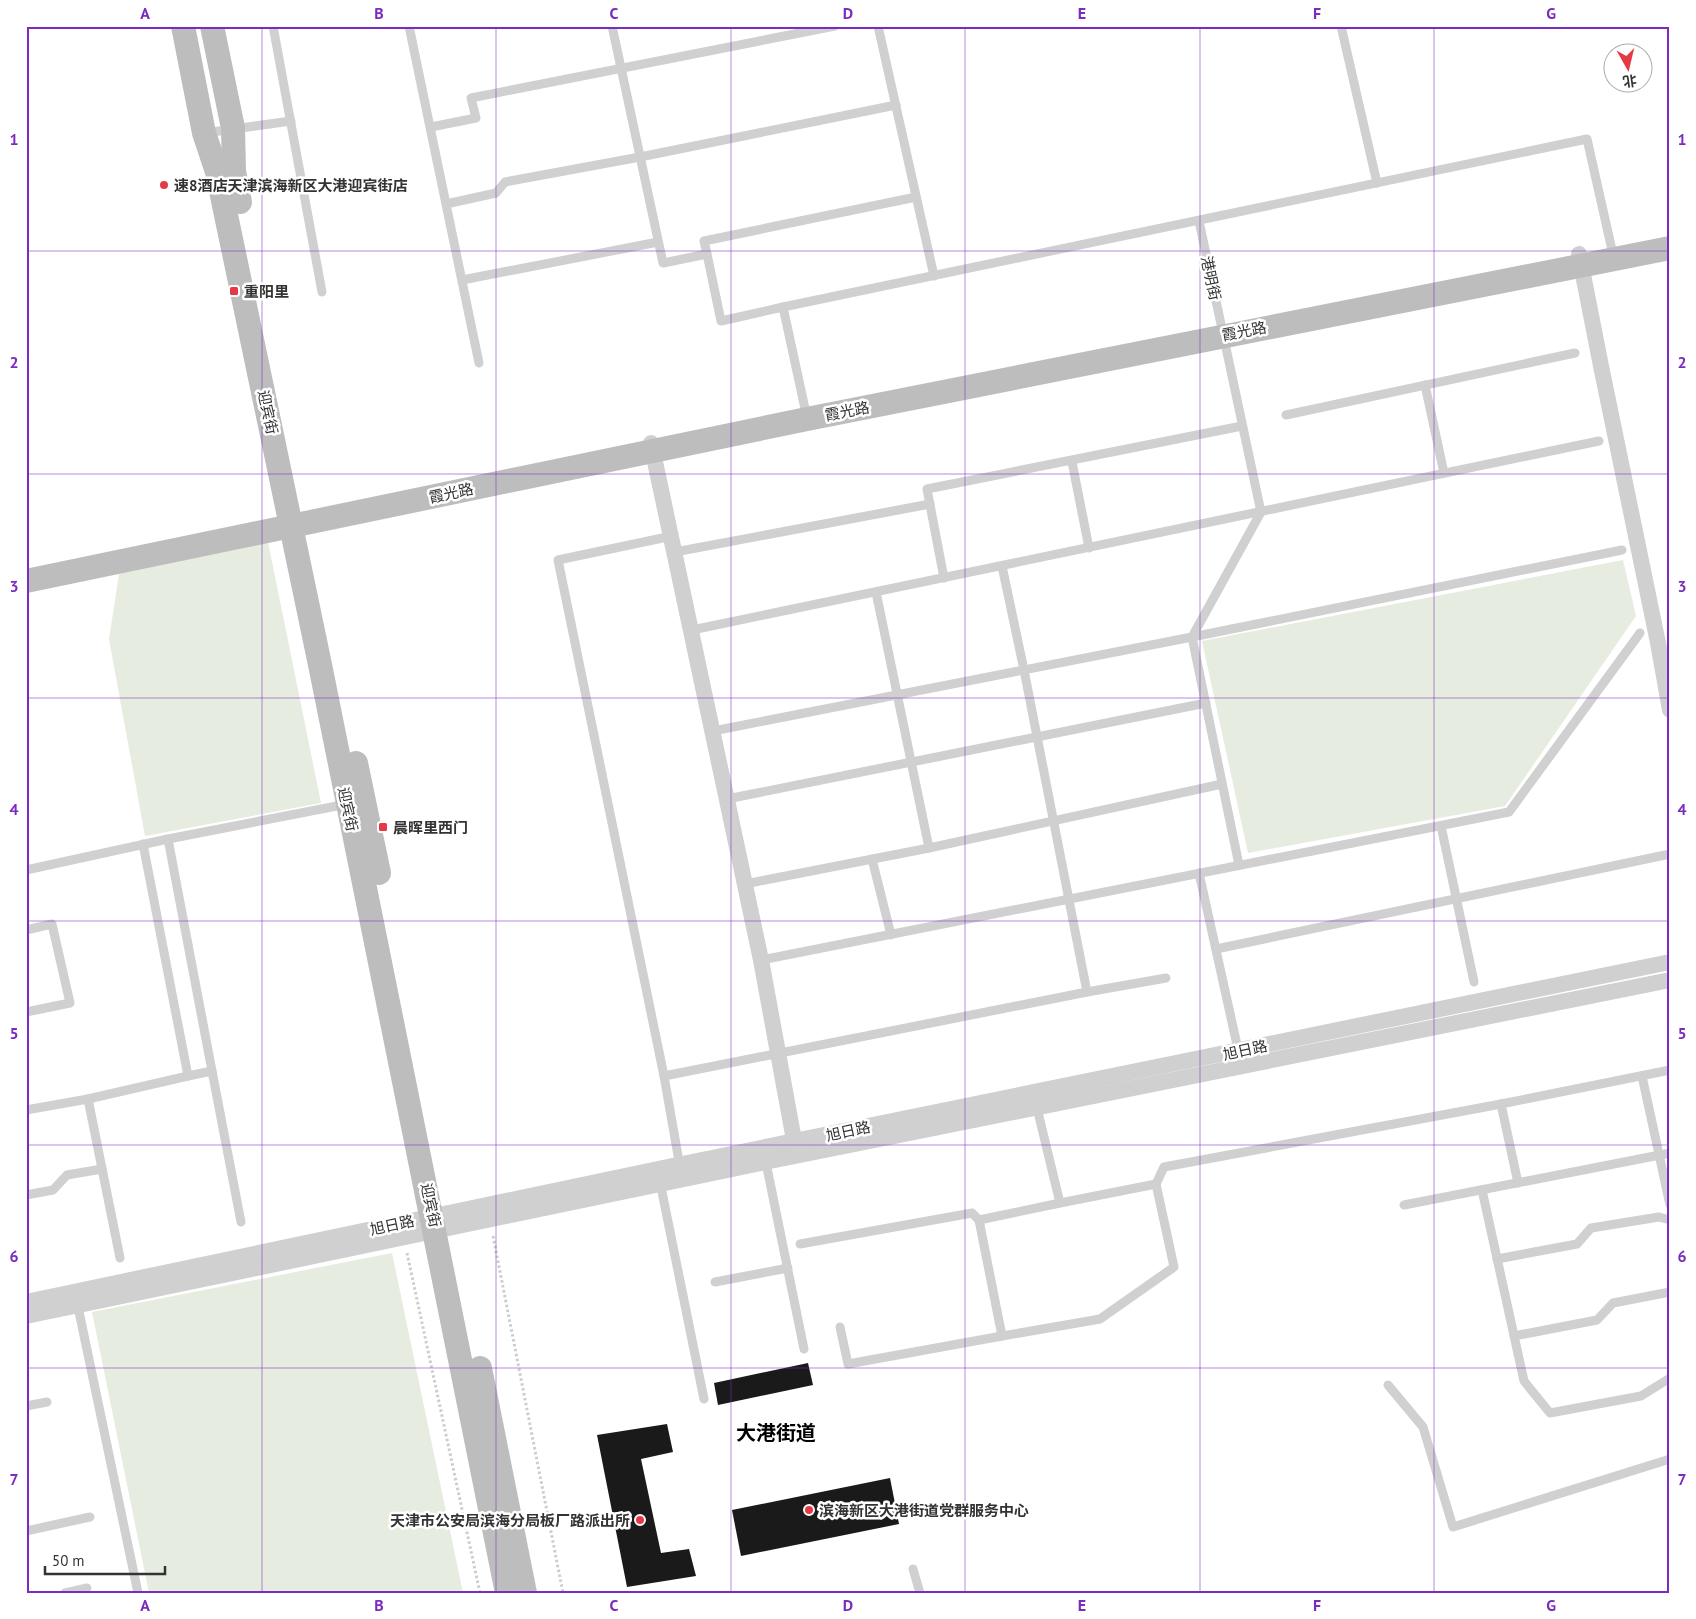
<svg xmlns="http://www.w3.org/2000/svg" width="1696" height="1619" font-family="'PT Sans','Noto Sans SC',sans-serif">
<style>
.green{fill:#e6ecdf}
.building{fill:#1a1a1a}
.lines{fill:none;stroke-linecap:round;stroke-linejoin:round}
.path{stroke:#cdcdcd;stroke-width:3;stroke-dasharray:2.5 2.5;stroke-linecap:butt}
.lane{stroke:#d0d0d0;stroke-width:9}
.street{stroke:#d0d0d0;stroke-width:16}
.secondary{stroke:#bdbdbd;stroke-width:24}
.grid{fill:none;stroke:#7b2cbf;stroke-width:1;stroke-opacity:0.55}
.poi-dot{fill:#e63946;stroke:#fff;stroke-width:2}
.labels{text-anchor:middle;dominant-baseline:central;stroke-width:5;stroke-linejoin:round;paint-order:stroke}
.poi-label{font-size:15px;font-weight:bold;fill:#333;stroke:#fff;text-anchor:start}
.street-label{font-size:15px;fill:#333;stroke:#fff}
.district-label{font-size:20px;font-weight:bold;fill:#000;stroke:#fff}
.neatline{fill:none;stroke:#7b2cbf;stroke-width:2}
.grid-label{font-size:16px;text-anchor:middle;font-weight:bold;fill:#7b2cbf}
</style>
<rect width="100%" height="100%" fill="#fff"/>
<g class="green">
<path d="M268 542 321 803 145 836 109 639 119 574Z"/>
<path d="M1623 560 1636 616 1505 806 1248 853 1202 641Z"/>
<path d="M392 1253 463 1593H149L92 1312Z"/>
</g>
<g class="building">
<path d="M808 1363 813 1385 718 1405 714 1383Z"/>
<path d="M667 1424 673 1452 641 1459 661 1553 689 1549 696 1576 627 1587 597 1435Z"/>
<path d="M890 1478 899 1524 741 1556 732 1510Z"/>
</g>
<g class="lines">
<g class="path">
<path d="M493 1236 563 1593"/>
<path d="M407 1253 480 1593"/>
</g>
<g class="lane">
<path d="M273 26 322 292"/>
<path d="M409 26 479 363"/>
<path d="M612 26 663 263 707 254 721 321 783 307"/>
<path d="M878 26 934 276"/>
<path d="M1341 26 1377 183"/>
<path d="M431 127 476 118 471 98 835 26"/>
<path d="M205 133 291 121"/>
<path d="M446 204 496 193 505 182 640 157 896 105"/>
<path d="M707 254 704 241 916 197"/>
<path d="M462 280 658 242"/>
<path d="M1425 385 1444 473"/>
<path d="M1286 415 1575 353"/>
<path d="M807 418 783 307 1587 139 1614 259"/>
<path d="M1072 462 1089 548"/>
<path d="M672 536 558 560 664 1076 680 1167"/>
<path d="M675 552 930 504"/>
<path d="M1002 566 1024 670 1087 992"/>
<path d="M944 578 927 489 1242 426"/>
<path d="M876 592 929 848"/>
<path d="M692 630 1599 441"/>
<path d="M713 731 1192 637 1261 512 1199 221"/>
<path d="M727 799 1206 703"/>
<path d="M1441 826 1474 982"/>
<path d="M143 844 188 1076 212 1071 168 839"/>
<path d="M872 859 891 935"/>
<path d="M1239 865 1192 637 1622 550"/>
<path d="M26 870 168 839 347 804"/>
<path d="M1199 873 1239 1054"/>
<path d="M745 884 929 848 1222 784"/>
<path d="M26 930 52 924 70 1003 26 1012"/>
<path d="M1216 949 1670 854"/>
<path d="M761 960 1509 812 1640 633"/>
<path d="M212 1071 241 1222"/>
<path d="M664 1076 1087 992 1166 978"/>
<path d="M1642 1076 1670 1205"/>
<path d="M88 1099 188 1076"/>
<path d="M1037 1108 1060 1203 979 1220 1002 1336 1100 1319 1174 1267 1156 1184 1060 1203"/>
<path d="M26 1110 88 1099 120 1258"/>
<path d="M765 1158 804 1349"/>
<path d="M660 1182 704 1399"/>
<path d="M1518 1183 1501 1104 1670 1070"/>
<path d="M1156 1184 1164 1167 1501 1104"/>
<path d="M1482 1190 1524 1381 1550 1413 1641 1396 1670 1378"/>
<path d="M26 1195 53 1190 67 1175 102 1169"/>
<path d="M1404 1205 1670 1153"/>
<path d="M800 1244 972 1213 979 1220"/>
<path d="M1497 1259 1577 1244 1591 1228 1659 1217 1670 1220"/>
<path d="M715 1282 788 1268"/>
<path d="M77 1302 138 1593"/>
<path d="M840 1327 848 1364 1002 1336"/>
<path d="M1514 1336 1597 1320 1613 1303 1670 1292"/>
<path d="M1388 1385 1423 1427 1453 1527 1670 1459"/>
<path d="M26 1406 47 1402"/>
<path d="M26 1531 90 1517"/>
<path d="M913 1569 920 1593"/>
<path d="M65 1593 87 1588"/>
</g>
<g class="street">
<path d="M1579 254 1601 366 1658 643 1670 710"/>
<path d="M651 443 761 960 796 1151"/>
<path d="M26 1302 658 1169 1670 962"/>
<path d="M26 1316 765 1162 1670 980"/>
</g>
<g class="secondary">
<path d="M183 26 204 133 217 172C317 645 414 1118 507 1593"/>
<path d="M212 26 233 128 234 171 240 202"/>
<path d="M26 581 807 419 1670 248"/>
<path d="M356 763 379 873"/>
<path d="M480 1368 525 1593"/>
</g>
</g>
<path class="grid" d="M262 26V1593M496 26V1593M731 26V1593M965 26V1593M1200 26V1593M1434 26V1593M26 251H1670M26 474H1670M26 698H1670M26 921H1670M26 1145H1670M26 1368H1670"/>
<g class="poi-dot">
<circle cx="164" cy="185" r="5"/>
<rect x="229" y="286" width="10" height="10" rx="2.5"/>
<rect x="378" y="822" width="10" height="10" rx="2.5"/>
<circle cx="809" cy="1510" r="5"/>
<circle cx="640" cy="1520" r="5"/>
</g>
<g class="labels">
<g class="poi-label">
<text x="174" y="185">速8酒店天津滨海新区大港迎宾街店</text>
<text x="244" y="291">重阳里</text>
<text x="393" y="827">晨晖里西门</text>
<text x="819" y="1510">滨海新区大港街道党群服务中心</text>
<text x="630" y="1520" text-anchor="end">天津市公安局滨海分局板厂路派出所</text>
</g>
<g class="street-label">
<text transform="translate(1211 278) rotate(78)">港明街</text>
<text transform="translate(1244 331) rotate(-11)">霞光路</text>
<text transform="translate(847 411) rotate(-11)">霞光路</text>
<text transform="translate(268 412) rotate(78)">迎宾街</text>
<text transform="translate(451 493) rotate(-12)">霞光路</text>
<text transform="translate(348 809) rotate(78)">迎宾街</text>
<text transform="translate(1245 1050) rotate(-12)">旭日路</text>
<text transform="translate(848 1131) rotate(-12)">旭日路</text>
<text transform="translate(431 1205) rotate(78)">迎宾街</text>
<text transform="translate(392 1225) rotate(-12)">旭日路</text>
</g>
<g class="district-label">
<text x="776" y="1433">大港街道</text>
</g>
</g>
<rect width="1696" height="1619" fill="none" stroke="#ffffff" stroke-width="55"/>
<g transform="translate(1628 68) rotate(172)"><circle r="24" fill="#ffffff" stroke="#adadad"/>
<path d="M0-4L9 19L0 12L-9 19Z" fill="#e63946"/>
<text y="-8" font-size="14" font-weight="bold" text-anchor="middle" fill="#333333">北</text>
</g>
<path d="M45 1566v8h120v-8" fill="none" stroke="#333333" stroke-width="2.5"/>
<text x="52" y="1566" font-size="15" fill="#333333" stroke="#ffffff" stroke-width="4" paint-order="stroke">50 m</text>
<rect x="28" y="28" width="1640" height="1564" class="neatline"/>
<g class="grid-label">
<text x="145" y="19">A</text>
<text x="379" y="19">B</text>
<text x="614" y="19">C</text>
<text x="848" y="19">D</text>
<text x="1082" y="19">E</text>
<text x="1317" y="19">F</text>
<text x="1551" y="19">G</text>
<text x="14" y="145">1</text>
<text x="1682" y="145">1</text>
<text x="14" y="368">2</text>
<text x="1682" y="368">2</text>
<text x="14" y="592">3</text>
<text x="1682" y="592">3</text>
<text x="14" y="815">4</text>
<text x="1682" y="815">4</text>
<text x="14" y="1039">5</text>
<text x="1682" y="1039">5</text>
<text x="14" y="1262">6</text>
<text x="1682" y="1262">6</text>
<text x="14" y="1485">7</text>
<text x="1682" y="1485">7</text>
<text x="145" y="1611">A</text>
<text x="379" y="1611">B</text>
<text x="614" y="1611">C</text>
<text x="848" y="1611">D</text>
<text x="1082" y="1611">E</text>
<text x="1317" y="1611">F</text>
<text x="1551" y="1611">G</text>
</g>
</svg>
